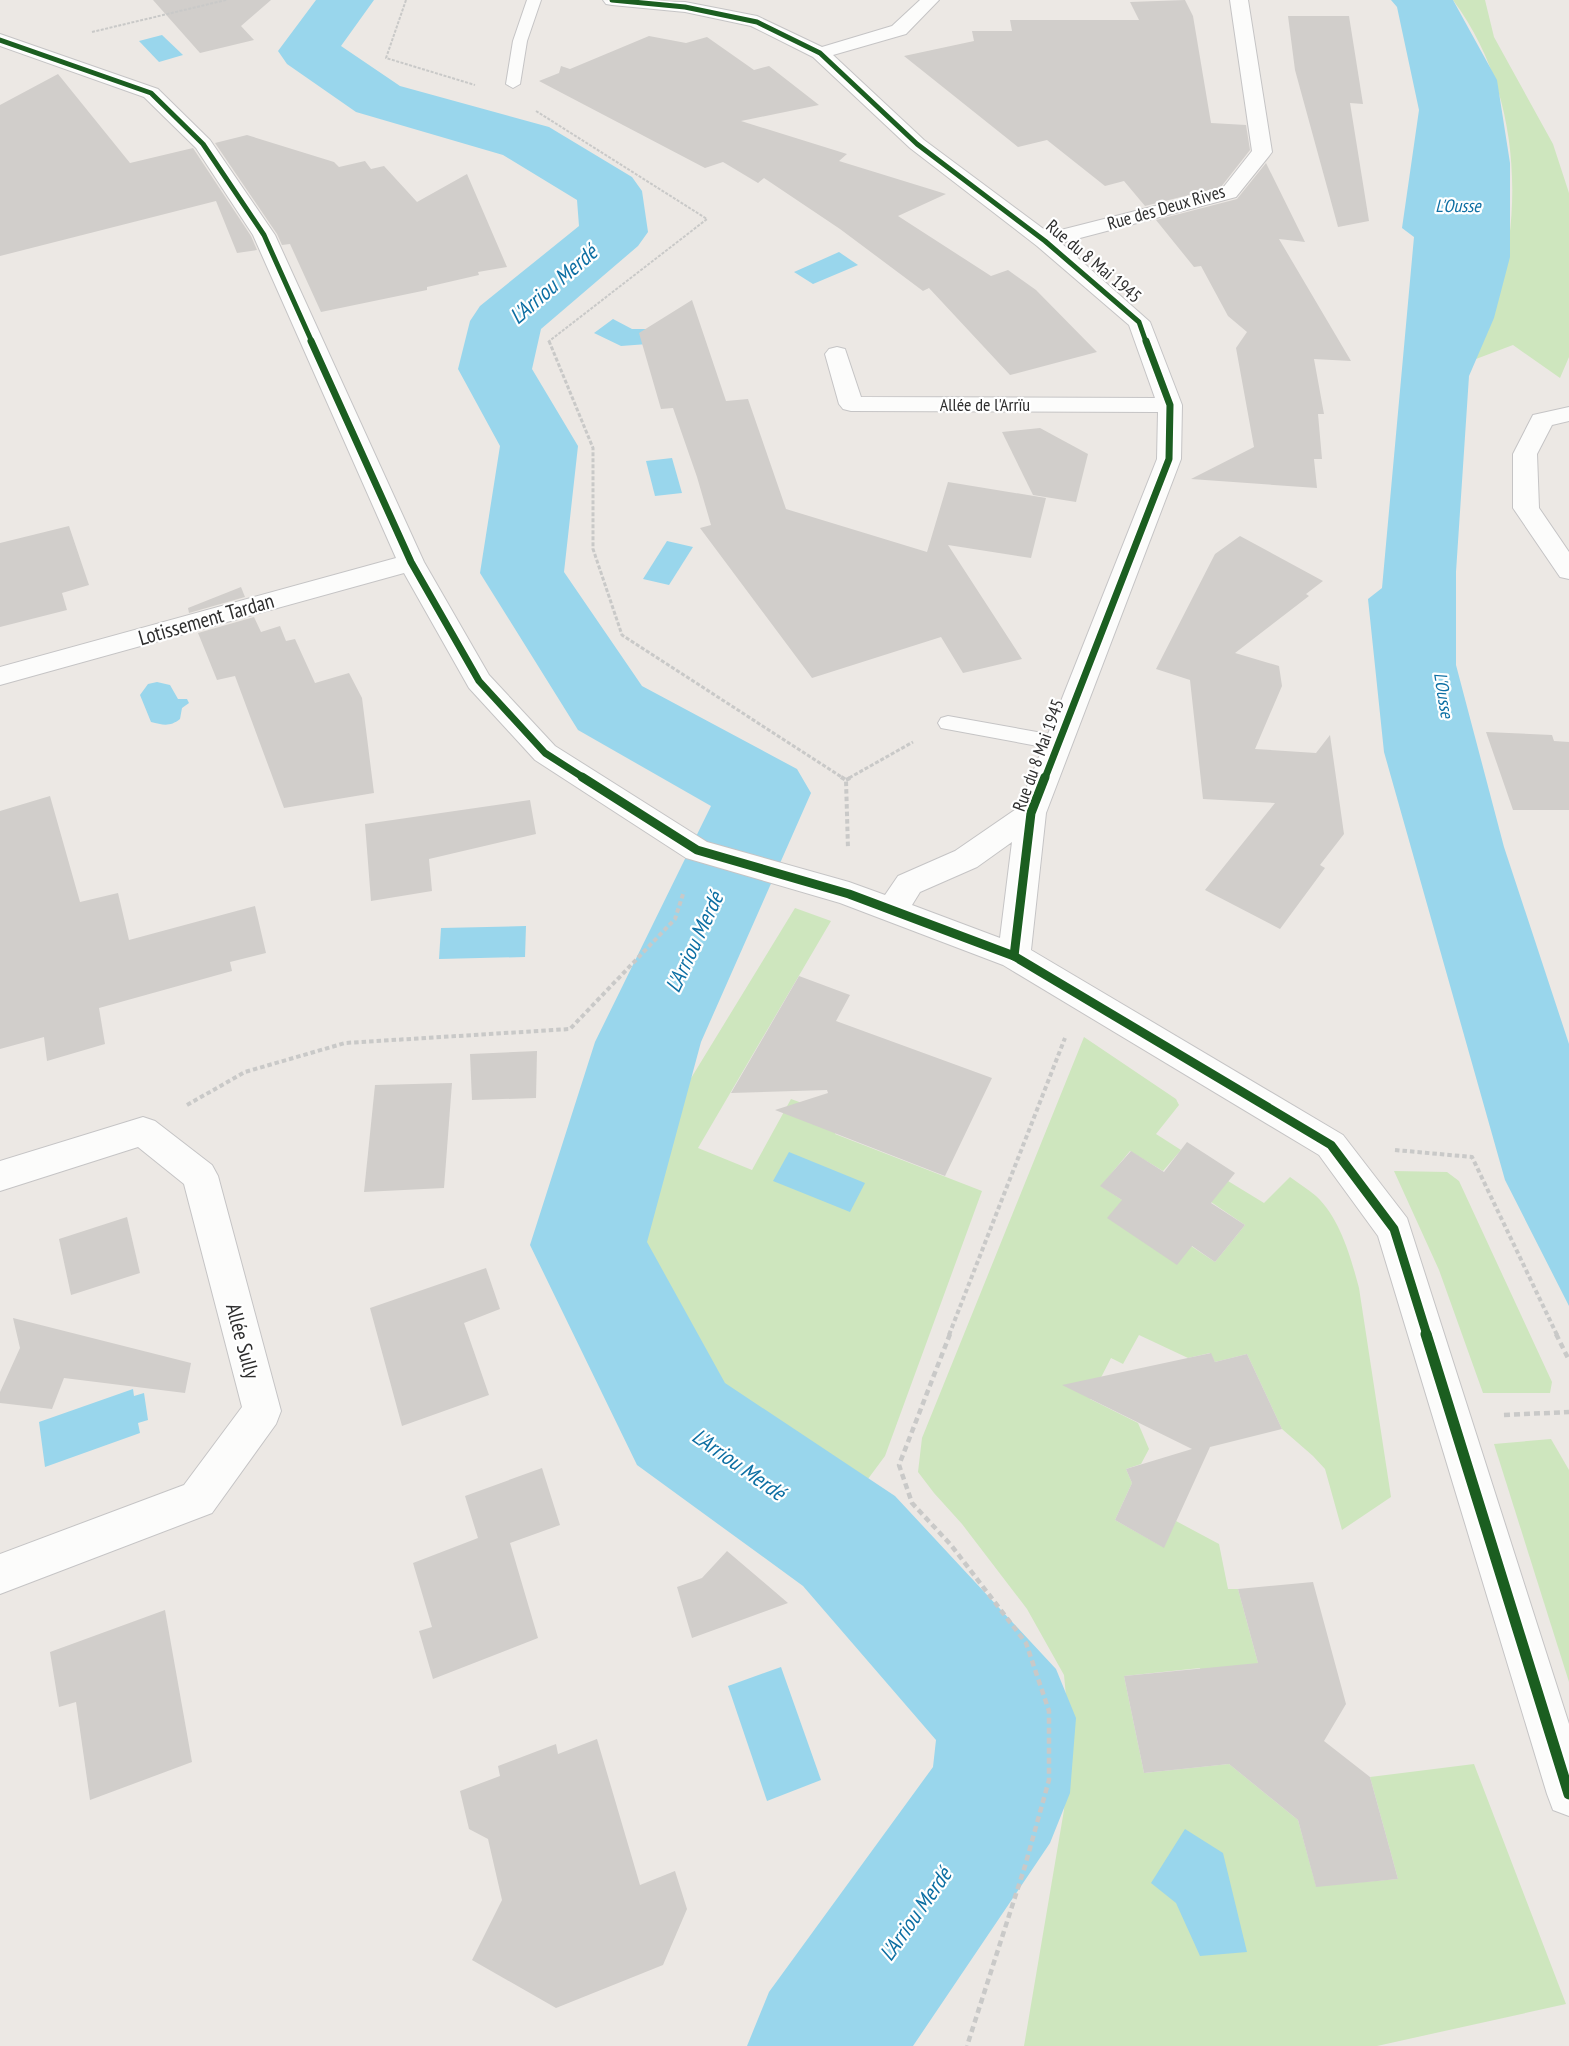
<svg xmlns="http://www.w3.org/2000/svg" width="1569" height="2046" font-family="'PT Sans Narrow',sans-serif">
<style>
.green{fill:#cee6be}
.water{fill:#99d6ec}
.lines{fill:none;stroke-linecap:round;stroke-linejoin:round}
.river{fill:#99d6ec;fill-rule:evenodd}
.building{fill:#d1cecb}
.lane-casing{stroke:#c5c4c5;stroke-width:2}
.street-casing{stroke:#c5c4c5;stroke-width:2}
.path-far3{stroke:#c9c9c8;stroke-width:2;stroke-dasharray:3 1.5;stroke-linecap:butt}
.path-far2{stroke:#c9c9c8;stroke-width:3;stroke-dasharray:4 2;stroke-linecap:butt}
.path-far1{stroke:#c9c9c8;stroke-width:4;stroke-dasharray:4.5 3;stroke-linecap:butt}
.path{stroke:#c9c9c8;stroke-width:4.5;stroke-dasharray:6 4;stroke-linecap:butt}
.lane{fill:#fcfcfb;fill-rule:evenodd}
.street{fill:#fcfcfb;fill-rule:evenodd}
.cycleway-far3-casing{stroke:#fff;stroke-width:8}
.cycleway-far2-casing{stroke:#fff;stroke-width:10}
.cycleway-far1-casing{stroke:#fff;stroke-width:13}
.cycleway-casing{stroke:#fff;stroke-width:15}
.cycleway-far3{stroke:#1b5e20;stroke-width:5}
.cycleway-far2{stroke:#1b5e20;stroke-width:7}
.cycleway-far1{stroke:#1b5e20;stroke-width:9}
.cycleway{stroke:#1b5e20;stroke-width:11}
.labels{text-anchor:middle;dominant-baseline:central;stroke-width:4.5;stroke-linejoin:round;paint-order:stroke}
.far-water-label{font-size:18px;font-style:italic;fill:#0d6fa3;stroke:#fff}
.far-street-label{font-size:18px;fill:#2e2e2e;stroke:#fff}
.street-label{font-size:21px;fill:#2e2e2e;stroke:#fff}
.water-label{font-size:22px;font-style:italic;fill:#0d6fa3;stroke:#fff}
</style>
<rect width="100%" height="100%" fill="#ece8e4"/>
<g class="green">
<path d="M1453 0H1485L1494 37 1553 144 1569 193V357L1560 378 1513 345 1476 359C1483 332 1491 306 1498 279 1502 267 1507 253 1509 240 1520 155 1504 69 1453 0Z"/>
<path d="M795 908 831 921 698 1148 752 1170 791 1099 843 1118 835 1134 982 1191 885 1456 862 1487 697 1376 643 1244 652 1142Z"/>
<path d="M1084 1037 1176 1099 1179 1105 1156 1134 1181 1150 1163 1171 1130 1151 1101 1186 1215 1262 1245 1225 1211 1202 1228 1181 1264 1203 1290 1177C1298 1183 1308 1189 1316 1196 1340 1218 1351 1258 1359 1288L1391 1497 1342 1530 1325 1469 1313 1456 1282 1429 1247 1354 1215 1362 1210 1353 1188 1358 1139 1335 1123 1364 1111 1358 1090 1399 1138 1423 1149 1449 1141 1464 1126 1469 1132 1483 1115 1520 1163 1547 1176 1521 1219 1544 1228 1589H1238L1261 1674 1204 1682 1200 1668 1124 1676 1144 1773 1229 1764 1298 1820 1316 1886 1398 1879 1370 1777 1474 1764 1566 2004 1377 2046H1024L1064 1810 1070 1738 1064 1675 1027 1609 962 1524 934 1493 918 1472 922 1438Z"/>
<path d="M1394 1171 1447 1172 1459 1181 1552 1382 1550 1393H1483L1439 1270Z"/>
<path d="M1551 1439 1569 1470V1682L1494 1444Z"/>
</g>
<g class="water">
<path d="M1391 0H1453L1497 80 1510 163V257L1494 318 1469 376 1456 572V665L1504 847 1569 1044V1306L1505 1180 1384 752 1368 599 1382 588 1414 237 1402 228 1419 110 1397 7Z"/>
<path d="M162 35 183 55 159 62 139 41Z"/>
<path d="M839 252 858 265 813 284 794 272Z"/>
<path d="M613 319 632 329H650L661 343 621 346 594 333Z"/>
<path d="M672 458 682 493 655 496 646 461Z"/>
<path d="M667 541 693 547 669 585 643 579Z"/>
<path d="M157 682 170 685 178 699H187L189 703 182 708 180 719C170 727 163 725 151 722L140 695 148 684Z"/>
<path d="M526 926 525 957 439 959 441 928Z"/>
<path d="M789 1152 865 1183 850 1212 773 1181Z"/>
<path d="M133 1389 134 1396 144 1393 148 1420 138 1423 140 1433 45 1467 39 1422Z"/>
<path d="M781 1667 821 1780 767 1801 728 1686Z"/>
<path d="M1185 1829 1223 1853 1247 1952 1200 1956 1176 1903 1151 1883Z"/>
</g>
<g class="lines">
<path class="river" d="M316 0H374L341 46 400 86 549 127 632 177 642 191 648 232 638 246 541 329 532 369 578 446 564 572 642 686 797 769 811 793 701 1042 647 1242 725 1383 895 1496 1056 1669 1076 1718 1070 1793 1050 1843 913 2046H747L769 1992 933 1767 936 1740 803 1586 637 1465 530 1245 595 1042 711 806 578 730 480 573 500 446 458 369 470 321 480 306 579 226 577 200 503 155 356 112 287 64 278 51Z"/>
</g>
<g class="building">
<path d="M153 0H271L241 26 254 40 200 53Z"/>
<path d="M1185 0 1193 16 1211 123 1246 125 1250 150 1221 187 1145 206 1124 181 1105 186 1047 140 1018 147 904 56 974 41 972 31H1012L1010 20H1139L1130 2Z"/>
<path d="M1288 16H1349L1363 104 1350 103 1369 221 1338 227 1295 70Z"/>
<path d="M649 36 686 43 707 37 754 70 769 66 819 105 741 121 847 154 839 161 946 194 898 216 991 276 1008 270 1036 290 1097 352 1010 375 929 288 923 291 840 229 764 178 758 183 723 162 705 168 539 81 559 73 561 66 570 69Z"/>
<path d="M58 74 130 163 193 148 251 236 257 250 237 253 216 201 0 256V105Z"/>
<path d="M247 135 334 162 339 167 365 161 371 169 384 166 417 202 467 174 507 267 478 272 479 275 427 287V290L321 312 290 244 282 245 277 234 215 143Z"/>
<path d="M1266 163 1305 242 1279 239 1351 361 1314 359 1324 414H1318L1322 459H1314L1317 488 1191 479 1254 447 1236 348 1247 332 1228 316 1201 266 1194 267 1156 220 1237 199Z"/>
<path d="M692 300 726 401 748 399 786 509 927 552 948 482 1046 498 1031 558 948 545 1022 659 963 673 941 637 812 678 700 528 711 525 697 477 673 408 661 409 639 333Z"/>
<path d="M1040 428 1088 454 1076 502 1033 495 1002 432Z"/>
<path d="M69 526 89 585 62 593 67 610 0 627V543Z"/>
<path d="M1240 536 1323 581 1306 594 1309 596 1235 653 1279 666 1282 686 1255 749 1316 753 1330 735 1344 834 1320 865 1325 868 1280 929 1205 890 1275 803 1203 799 1190 680 1156 669 1215 554Z"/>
<path d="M241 587 245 597 189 613 188 608Z"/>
<path d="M254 617 261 632 280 626 286 641 295 639 315 683 349 673 362 698 374 793 284 808 235 676 217 680 198 633Z"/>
<path d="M1486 732 1552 735 1554 741 1569 742V810H1513Z"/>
<path d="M50 796 80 902 118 893 129 940 255 906 266 953 230 962 232 971 99 1008 105 1044 47 1061 44 1037 0 1049V811Z"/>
<path d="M530 800 536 834 429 859 432 891 371 901 365 824Z"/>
<path d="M799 976 850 995 836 1021 992 1078 945 1176 775 1110 828 1093 827 1090 731 1093Z"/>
<path d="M537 1051 536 1098 472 1100 470 1054Z"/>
<path d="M452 1083 444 1188 364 1192 375 1085Z"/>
<path d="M1187 1142 1235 1173 1211 1203 1245 1225 1215 1262 1192 1246 1177 1265 1107 1218 1122 1200 1100 1186 1131 1151 1164 1172Z"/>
<path d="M127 1217 140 1273 71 1295 59 1239Z"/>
<path d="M486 1268 500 1309 464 1323 489 1395 402 1426 370 1308Z"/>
<path d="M13 1318 191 1363 185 1393 64 1378 52 1409 0 1403V1392L20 1348Z"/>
<path d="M1211 1353 1215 1362 1247 1354 1282 1429 1210 1447 1164 1548 1115 1520 1132 1483 1126 1469 1192 1449 1062 1385Z"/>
<path d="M542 1468 560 1525 510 1543 538 1638 433 1679 419 1631 432 1627 413 1563 478 1538 465 1496Z"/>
<path d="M727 1551 788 1603 692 1638 677 1587 702 1578Z"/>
<path d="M1313 1582 1346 1704 1324 1741 1370 1777 1398 1879 1316 1887 1298 1820 1229 1764 1144 1773 1124 1676 1258 1663 1238 1589Z"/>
<path d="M165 1610 192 1762 90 1800 76 1702 59 1707 50 1652Z"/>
<path d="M597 1739 640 1885 675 1871 687 1909 663 1965 556 2008 472 1960 502 1900 488 1839 469 1829 460 1791 500 1776 498 1766 556 1744 558 1754Z"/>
</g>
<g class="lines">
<defs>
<g id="lane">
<path d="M527 0H541L527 41 520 84 513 88 506 84 513 41Z"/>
<path d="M948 716 1059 736 1066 738 1070 743 1066 748 1059 750 941 728 938 723 941 718Z"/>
</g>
<g id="street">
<path d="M603 0 685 2 757 16 822 47 892 26 920 0H939L906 34 833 55 924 140 1049 233 1222 189 1252 151 1230 0H1248L1272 152 1269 156 1236 197 1061 243 1150 322 1182 405 1181 459 1046 813 1031 950 1343 1135 1407 1218 1569 1724V1816L1553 1810 1547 1794 1378 1236 1319 1155 1003 965 840 903 686 858 535 760 469 688 404 573 0 685V667L396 558 253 235 196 148 144 97 0 46V34L158 89 210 140 275 235 424 562 489 675 555 746 707 842 849 882 885 895 898 876 955 851 1019 807 1157 459 1158 412 851 411 843 409 839 404 825 354 829 349 837 347 845 349 861 397 1155 398 1129 325 1037 246 910 148 813 57 751 26 685 12 612 5 606 4ZM1012 842 1000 938 912 905 920 892 977 867Z"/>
<path d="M1569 407V421L1552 425 1537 454 1539 508 1569 552V579L1560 577 1513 508V454L1533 415Z"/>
<path d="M143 1117 155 1121 212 1165 218 1176 281 1411 276 1424 212 1513 0 1594V1554L184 1485 242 1407 184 1184 138 1147 0 1191V1161Z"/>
</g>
</defs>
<use href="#lane" class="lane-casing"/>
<use href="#street" class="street-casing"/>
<g class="path-far3">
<path d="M406 0 386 58 475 85"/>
<path d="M92 32 226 0"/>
<path d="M536 111 707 219 548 342"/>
</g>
<g class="path-far2">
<path d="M549 341 593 448V549L622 635 843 778"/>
<path d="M849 778 913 742"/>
</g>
<g class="path-far1">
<path d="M841 777 846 780 848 849"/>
<path d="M846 780 852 777"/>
<path d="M187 1105 245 1072 345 1043 570 1029 675 919 684 891"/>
<path d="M1395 1150 1472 1157 1557 1335"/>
<path d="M949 1335 1065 1038"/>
</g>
<g class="path">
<path d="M950 1334 899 1465 912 1503 951 1545 1026 1643 1049 1711V1780L1025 1866 967 2046"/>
<path d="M1556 1334 1569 1360"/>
<path d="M1504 1415 1569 1412"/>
</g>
<use href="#lane" class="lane"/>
<use href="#street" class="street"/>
<defs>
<g id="cycleway-far3">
<path d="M612 0 685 7 757 22 820 53 917 144 1045 241 1139 322 1146 342"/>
<path d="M0 40 151 93 203 144 264 235 312 342"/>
</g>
<g id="cycleway-far2">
<path d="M311 341 411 562 479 681 545 753 584 778"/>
<path d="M1045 778 1169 459 1170 405 1146 341"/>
</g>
<g id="cycleway-far1">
<path d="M582 777 697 850 849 894 1014 956 1331 1145 1394 1229 1427 1335"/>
<path d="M1014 956 1031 813 1045 777"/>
</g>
<path id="cycleway" d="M1426 1334 1569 1794"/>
</defs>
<use href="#cycleway-far3" class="cycleway-far3-casing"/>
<use href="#cycleway-far2" class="cycleway-far2-casing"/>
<use href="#cycleway-far1" class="cycleway-far1-casing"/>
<use href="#cycleway" class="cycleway-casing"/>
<use href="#cycleway-far3" class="cycleway-far3"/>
<use href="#cycleway-far2" class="cycleway-far2"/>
<use href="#cycleway-far1" class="cycleway-far1"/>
<use href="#cycleway" class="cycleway"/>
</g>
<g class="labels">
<g class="far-water-label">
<text x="1458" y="205">L'Ousse</text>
<text transform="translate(1444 695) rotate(81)">L'Ousse</text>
</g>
<g class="far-street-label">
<text transform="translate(1166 207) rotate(-16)">Rue des Deux Rives</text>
<text transform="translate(1094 261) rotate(40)">Rue du 8 Mai 1945</text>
<text x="985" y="404">Allée de l'Arrïu</text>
<text transform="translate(1038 755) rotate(-70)">Rue du 8 Mai 1945</text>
</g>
<g class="street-label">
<text transform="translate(206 619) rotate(-16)">Lotissement Tardan</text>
<text transform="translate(243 1341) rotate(75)">Allée Sully</text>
</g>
<g class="water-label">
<text transform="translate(553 284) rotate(-41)">L'Arriou Merdé</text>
<text transform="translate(694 942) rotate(-65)">L'Arriou Merdé</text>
<text transform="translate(739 1464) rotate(35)">L'Arriou Merdé</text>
<text transform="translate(915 1914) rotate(-55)">L'Arriou Merdé</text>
</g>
</g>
</svg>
